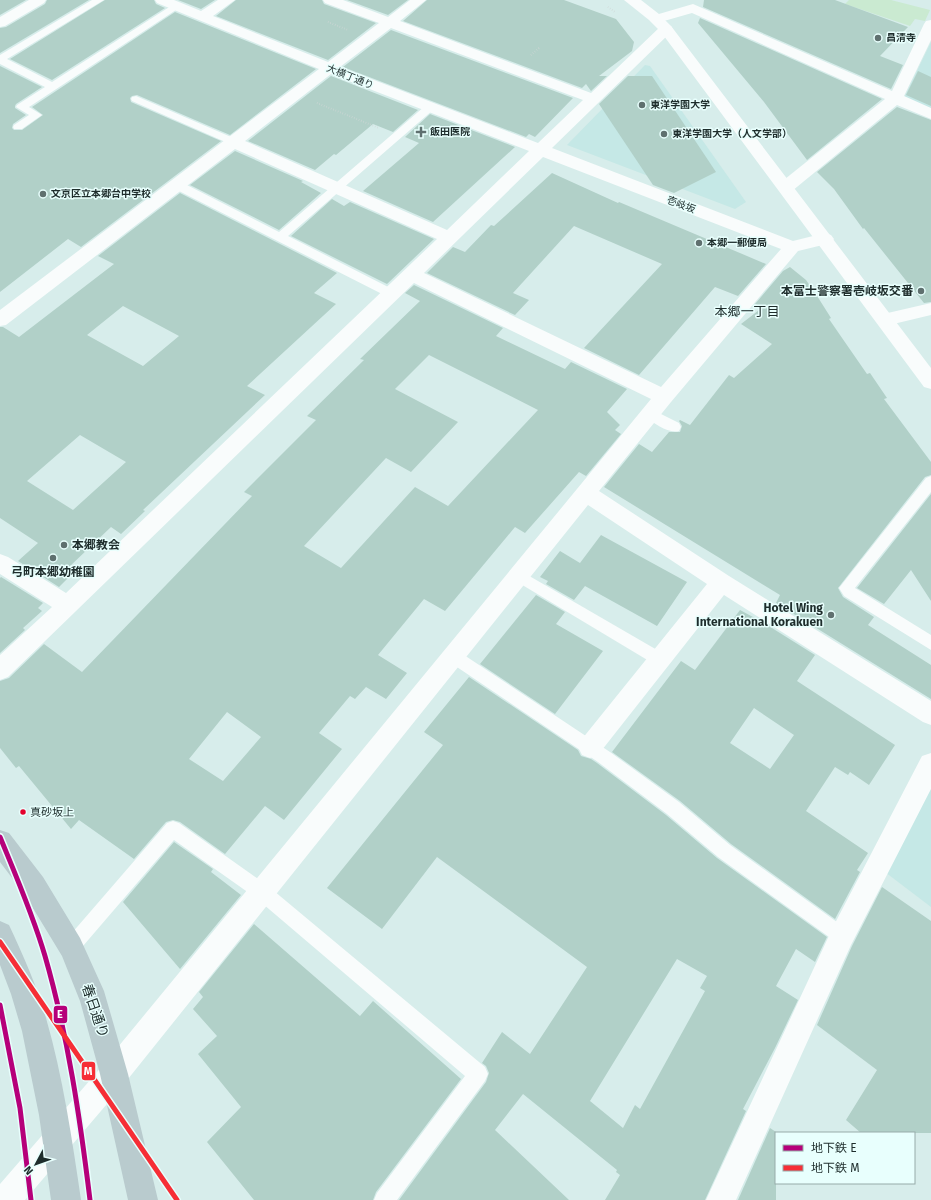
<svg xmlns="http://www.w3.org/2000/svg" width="931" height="1200" font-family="'Fira Sans','Noto Sans JP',sans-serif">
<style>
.built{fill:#c5e8e6}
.green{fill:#caead1}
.building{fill:#b1d0c8;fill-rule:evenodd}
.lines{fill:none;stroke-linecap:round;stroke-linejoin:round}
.path{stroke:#d0d6d6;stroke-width:2;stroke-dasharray:0.5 2;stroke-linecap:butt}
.service{fill:#f9fcfc;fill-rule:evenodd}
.minor{fill:#f9fcfc;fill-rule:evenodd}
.tertiary{fill:#f9fcfc;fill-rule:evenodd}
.trunk{fill:#b9cbce;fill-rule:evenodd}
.metro-1-casing{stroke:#e8fffd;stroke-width:8}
.metro-2-casing{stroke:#e8fffd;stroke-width:8}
.metro-1{stroke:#b6007a;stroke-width:5}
.metro-2{stroke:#f62e36;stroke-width:5}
.poi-dot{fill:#5f706f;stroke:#e8fffd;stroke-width:1.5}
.bus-dot{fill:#e4002b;stroke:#e8fffd;stroke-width:1.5}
.labels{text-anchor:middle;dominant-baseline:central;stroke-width:3;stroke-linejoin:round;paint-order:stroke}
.far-poi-label{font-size:10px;font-weight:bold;fill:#1e2d2c;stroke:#e8fffd;text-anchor:start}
.far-street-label{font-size:10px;fill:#1e2d2c;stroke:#e8fffd}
.bus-label{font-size:11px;fill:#1e2d2c;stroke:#e8fffd;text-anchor:start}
.poi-label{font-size:12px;font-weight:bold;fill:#1e2d2c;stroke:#e8fffd;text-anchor:end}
.neighbourhood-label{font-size:13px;fill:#1e2d2c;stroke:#e8fffd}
.near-street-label{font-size:14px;fill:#1e2d2c;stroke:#e8fffd}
.line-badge{stroke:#e8fffd;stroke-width:1.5}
.badge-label{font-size:11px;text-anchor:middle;font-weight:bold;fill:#fff}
</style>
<rect width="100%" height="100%" fill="#d7edeb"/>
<g class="built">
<path d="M931 42V109L904 98Z"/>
<path d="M645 65 650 66 746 202 735 209 567 145Z"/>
<path d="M931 780V907L885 872Z"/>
</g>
<path class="green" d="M849 0H891L930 10 925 21 915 19 910 26 845 4Z"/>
<g class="building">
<path d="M0 0H26L0 15Z"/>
<path d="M47 0H89L0 53V28L6 27 45 4Z"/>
<path d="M105 0H154L156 4 165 8 52 80 10 59Z"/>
<path d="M178 0H215L201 9Z"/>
<path d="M236 0H322L324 4 376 23 328 60 216 16Z"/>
<path d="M347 0H408L388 15Z"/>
<path d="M427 0H564L616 19 634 42 632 51 599 76H607L591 91 586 84 582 88 403 21Z"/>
<path d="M704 0H835L908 27 880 56 903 65 891 89 703 7Z"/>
<path d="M175 12 316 69 230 135 137 95 132 96 130 98 131 102 221 141 81 247 68 239 0 292V66L42 87 16 104 15 106V108L26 115 13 124 12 128 14 130H22L43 115 32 107Z"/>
<path d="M700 18 882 99 807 160 764 102 698 23Z"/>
<path d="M391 30 573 98 535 137 529 134 526 137 343 67Z"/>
<path d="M918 71 931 77V106L906 95Z"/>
<path d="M331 76 418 110 393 132 373 124 336 155 334 154 315 170 248 141Z"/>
<path d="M628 76H652L716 172 674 193 653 185 599 104Z"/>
<path d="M897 107 931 120V302L924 303 864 228 863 229 834 189 817 172Z"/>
<path d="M430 114 515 147 433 222 363 191 419 143 405 137Z"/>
<path d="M235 151 303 181 301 182 321 193 279 230 190 185Z"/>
<path d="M552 173 618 203 619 202 766 264 738 296 715 287 639 375 584 348 662 264 574 226 513 293 529 300 515 315 427 273 453 247 465 252 491 225 494 226Z"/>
<path d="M180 193 337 273 314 293 336 304 247 386 265 395 143 510 145 511 121 534 111 527 68 568 74 572 59 587 18 561 38 543 0 518V327H3L19 337 114 264 98 256ZM123 306 179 336 143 366 87 335ZM80 435 126 462 73 510 27 481Z"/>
<path d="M332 199 344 206 350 202 434 239 387 284 291 236Z"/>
<path d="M790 267 806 280 819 299 831 318 829 319 840 335 867 374 870 373 887 398 884 399 931 462V475L925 477 838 588 843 597 874 617 868 625 931 665V699L776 603 780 595 604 487 639 444 652 452 669 432H680L682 426 679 421 680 420 690 425 729 375 734 378 772 344 741 324 763 307 755 304 783 271Z"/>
<path d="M414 285 503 328 496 336 565 369 571 362 627 389 607 412 620 425 615 430 621 434 586 476 579 472 525 533 515 527 445 611 424 599 378 655 407 673 386 699 366 687 355 699 350 696 319 733 342 749 284 820 265 806 225 854 180 822 173 820 166 822 134 859 79 820 71 829 19 766 16 768 0 748V681L9 678 44 644 82 672 252 496 244 492 316 420 307 416 364 360 360 359 420 301 405 293ZM429 355 538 410 448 506 415 487 341 568 304 546 386 458 411 472 458 422 395 389ZM227 712 261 737 223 781 189 759Z"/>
<path d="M931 494V601L911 570 884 604 857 588Z"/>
<path d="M601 535 687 582 657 626 585 586 574 600 546 584 548 581 540 577 560 551 580 563Z"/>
<path d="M1 577 43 603 38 608 42 611 23 628 25 630 0 653V578Z"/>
<path d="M536 595 565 612 556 624 603 651 555 714 480 664Z"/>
<path d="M740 610 764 623 815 655 797 681 895 745 869 785 850 772 848 775 835 767 806 811 868 853 857 870 860 872 835 919 731 844 680 801 612 752 681 661 695 670ZM754 708 794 735 770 769 730 743Z"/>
<path d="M469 677 578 750 581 756 591 759 597 763 666 815 717 858 827 937 815 962 796 949 776 986 798 1000 775 1048 743 1109 746 1111 705 1200H605L620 1175 616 1172 617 1170 523 1094 495 1130 569 1200H399L486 1082 489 1073 486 1066 482 1063 502 1032 530 1054 587 967 437 857 382 929 327 888 443 745 424 732ZM677 959 707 976 700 988 705 991 640 1109 635 1105 623 1128 590 1101Z"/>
<path d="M174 842 213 869 211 872 241 895 180 969 123 902Z"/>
<path d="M882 887 931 921V1133H861L846 1120 877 1070 817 1025 852 946Z"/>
<path d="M254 924 360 1016 373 1001 461 1079 376 1192 373 1200H254L207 1142 241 1107 198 1054 217 1036 193 1009 203 997 199 992Z"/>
<path d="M770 1128 776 1132V1200H738Z"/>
</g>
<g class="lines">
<g class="path">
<path d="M608 7 615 12"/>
<path d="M328 22 348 30"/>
<path d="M531 55 539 48"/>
<path d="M317 103 379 128"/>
</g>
<g class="service">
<path d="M92 0H104L7 59 52 82 174 4 177 3 182 6 29 107 42 115 22 129H14L13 127 14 125 29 115 16 107 17 105 45 87 0 64V55Z"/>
<path d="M136 96 238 140 239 142 238 144H230L132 101 131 99 132 97Z"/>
<path d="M429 105 434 108 433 110 288 236 396 291 398 294 396 297 392 298 388 297 173 188 171 185 173 182H181L279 232 425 106Z"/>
<path d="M651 409 679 423 681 427 679 431C668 434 655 423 646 418L644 414 646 410Z"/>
<path d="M931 476V492L855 588 931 635V650L844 596 839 588 926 478Z"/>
<path d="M519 570 664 654 667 659 664 664 659 666 654 664 514 580 512 576 514 572Z"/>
<path d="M453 649 458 651 610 752 679 802 730 845 848 930 851 936 848 942 842 945 836 942 718 857 667 814 598 762 448 661 445 656 448 651Z"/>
<path d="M173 821 179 823 268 886 485 1067 488 1074 485 1081 397 1200H374L377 1193 465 1076 256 898 174 840 77 953 71 956 65 953 62 947 65 941 167 823Z"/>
</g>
<g class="minor">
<path d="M29 0H46L44 3 5 26 0 27V17Z"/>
<path d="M155 0H174L201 11 218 0H235L213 16 328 62 379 23 325 3 323 0H343L388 17 410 0H426L400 21 591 93 661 26 666 25 671 26 673 29 671 32 552 148 793 241 825 233 831 235 834 239 831 243 798 251 671 402 599 491 729 576 931 701V725L923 722 724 595 598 755 590 758 582 755 578 747 582 739 707 584 588 505 124 1084 25 1200H0V1184L104 1064 651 399 414 283 8 677 0 680V655L52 607 0 574V554L8 557 66 593 437 239 235 149 6 325 0 326V310L319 69 157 3ZM391 28 583 100 538 143 340 67ZM331 74 336 76 529 151 447 230 245 141ZM543 157 781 249 661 387 424 273Z"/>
<path d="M693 4 892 91 924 24 926 21 931 20V40L904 96 931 108V119L897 105 792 191 786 192 780 191 778 187 780 183 885 99 692 13 657 23 652 22 650 19 652 16Z"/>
<path d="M931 303V315L885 326 879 325 876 320 879 315Z"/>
<path d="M931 753V789L851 945 736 1200H706L833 927 922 756Z"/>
</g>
<path class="tertiary" d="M624 0H641L659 14 671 26 931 368V389L924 387 661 32 649 20Z"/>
<g class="trunk">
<path d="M0 830 9 833 43 877 80 938 104 991 128 1074 158 1200H128L100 1074 80 1001 62 956 25 895 0 862Z"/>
<path d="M0 921 9 925C23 955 37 986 46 1018 63 1077 72 1139 81 1200H51L39 1115 22 1031 11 994 0 965Z"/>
</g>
<defs>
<g id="metro-1">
<path d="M0 837C16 876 33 915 45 956 68 1036 80 1118 90 1200"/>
<path d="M0 1005 20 1108 31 1200"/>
</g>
<path id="metro-2" d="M0 942 177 1200"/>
</defs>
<use href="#metro-1" class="metro-1-casing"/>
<use href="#metro-2" class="metro-2-casing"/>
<use href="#metro-1" class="metro-1"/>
<use href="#metro-2" class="metro-2"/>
</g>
<g class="poi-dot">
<circle cx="878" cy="38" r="4"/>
<circle cx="642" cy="105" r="4"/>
<path d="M419 126h4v4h4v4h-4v4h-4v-4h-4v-4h4z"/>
<circle cx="664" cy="134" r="4"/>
<circle cx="43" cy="194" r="4"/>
<circle cx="699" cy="243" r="4"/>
<circle cx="921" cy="291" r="4"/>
<circle cx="64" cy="545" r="4"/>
<circle cx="53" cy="558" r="4"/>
<circle cx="831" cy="615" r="4"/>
</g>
<circle class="bus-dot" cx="23" cy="812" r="3.5"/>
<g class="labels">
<g class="far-poi-label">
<text x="886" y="38">昌清寺</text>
<text x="650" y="105">東洋学園大学</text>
<text x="430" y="132">飯田医院</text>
<text x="672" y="134">東洋学園大学（人文学部）</text>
<text x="51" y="194">文京区立本郷台中学校</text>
<text x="707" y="243">本郷一郵便局</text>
</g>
<g class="far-street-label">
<text transform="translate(350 77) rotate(22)">大横丁通り</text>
<text transform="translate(681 205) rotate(21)">壱岐坂</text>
</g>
<g class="bus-label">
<text x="30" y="812">真砂坂上</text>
</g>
<g class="poi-label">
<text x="913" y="291">本富士警察署壱岐坂交番</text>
<text x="72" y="545" text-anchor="start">本郷教会</text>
<text x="53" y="572" text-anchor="middle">弓町本郷幼稚園</text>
<text x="823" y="608">Hotel Wing<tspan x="823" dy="14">International Korakuen</tspan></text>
</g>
<g class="neighbourhood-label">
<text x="747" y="311">本郷一丁目</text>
</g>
<g class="near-street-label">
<text transform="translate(95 1011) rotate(71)">春日通り</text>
</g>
</g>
<g class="line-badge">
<rect x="53" y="1005" width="15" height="19" rx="4" fill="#b6007a"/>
<rect x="81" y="1061" width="15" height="20" rx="4" fill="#f62e36"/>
</g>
<g class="badge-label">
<text x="60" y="1018">E</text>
<text x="88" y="1075">M</text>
</g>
<rect x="775" y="1132" width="140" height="52" fill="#e8fffd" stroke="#97aba9"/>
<rect x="783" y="1145" width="20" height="6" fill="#b6007a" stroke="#97aba9"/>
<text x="811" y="1152" font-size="12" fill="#1e2d2c">地下鉄 E</text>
<rect x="783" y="1165" width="20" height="6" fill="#f62e36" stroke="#97aba9"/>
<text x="811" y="1172" font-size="12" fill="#1e2d2c">地下鉄 M</text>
<g transform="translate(36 1164) rotate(229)" stroke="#e8fffd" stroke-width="3" paint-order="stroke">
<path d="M0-3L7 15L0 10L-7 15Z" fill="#1e2d2c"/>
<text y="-6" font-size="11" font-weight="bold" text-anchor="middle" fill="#1e2d2c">N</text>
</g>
</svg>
